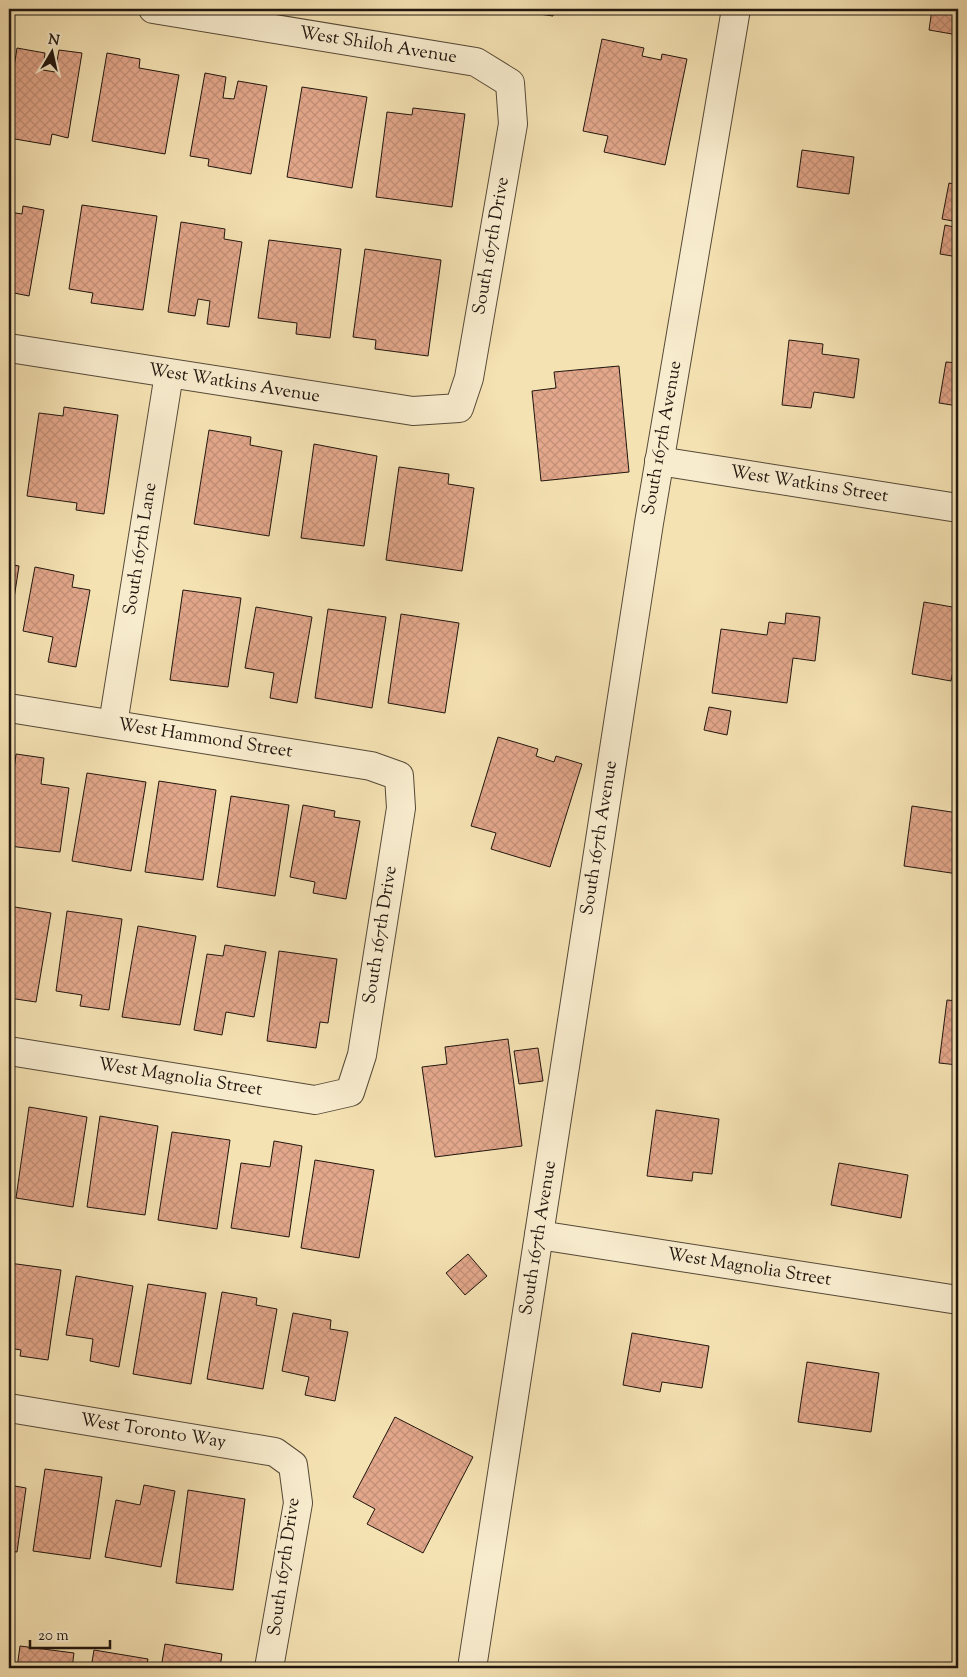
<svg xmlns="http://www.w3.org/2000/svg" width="967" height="1677" font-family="'Sorts Mill Goudy',serif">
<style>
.building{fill:url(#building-cross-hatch);stroke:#20160e}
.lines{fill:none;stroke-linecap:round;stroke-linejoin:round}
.minor-casing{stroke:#554937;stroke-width:30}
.minor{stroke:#f8ecce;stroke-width:28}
.labels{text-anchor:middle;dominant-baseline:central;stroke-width:5;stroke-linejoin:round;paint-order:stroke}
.street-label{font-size:18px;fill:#20160e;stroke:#f8ecce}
</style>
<defs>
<pattern id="building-cross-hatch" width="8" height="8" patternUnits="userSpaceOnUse" patternTransform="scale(1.25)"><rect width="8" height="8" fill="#e3a78b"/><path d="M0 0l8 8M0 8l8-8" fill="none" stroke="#c28f77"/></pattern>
</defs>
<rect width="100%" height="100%" fill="#f5e2b3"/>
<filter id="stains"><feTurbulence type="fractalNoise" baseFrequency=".004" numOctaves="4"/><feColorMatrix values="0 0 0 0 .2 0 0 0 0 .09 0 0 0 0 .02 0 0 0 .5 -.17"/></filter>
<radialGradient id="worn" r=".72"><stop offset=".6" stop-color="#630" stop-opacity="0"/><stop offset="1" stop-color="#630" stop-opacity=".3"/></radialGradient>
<g class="building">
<path d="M504 9H554L553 16Z"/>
<path d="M932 9H958V35L929 30Z"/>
<path d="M602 39 644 48 642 56 661 60 662 54 687 59 665 165 604 152 608 136 583 131Z"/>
<path d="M17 48 45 53 43 70 55 72 59 50 82 53 68 138 52 134 50 145 9 138V99Z"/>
<path d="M107 53 140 59 139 68 179 75 165 154 92 141Z"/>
<path d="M205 73 226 77 223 98 234 99 238 81 267 86 251 174 208 166 209 159 190 156Z"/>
<path d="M302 87 367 97 352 188 287 177Z"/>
<path d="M413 108 465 114 452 207 376 197 387 112 412 115Z"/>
<path d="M802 150 854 157 849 194 797 187Z"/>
<path d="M949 183 958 185V222L942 219Z"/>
<path d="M82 205 157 216 143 310 91 303 93 293 69 289Z"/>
<path d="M23 206 44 210 29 296 9 292V212L22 214Z"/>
<path d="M181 222 225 229 224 239 242 242 229 327 207 324 210 301 198 299 195 316 168 312Z"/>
<path d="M945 225 958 228V257L940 254Z"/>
<path d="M269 240 341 249 330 338 296 334 297 323 258 318Z"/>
<path d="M365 249 441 260 428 356 375 349 376 340 353 337Z"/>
<path d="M789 340 823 344 822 354 859 359 854 398 814 392 811 408 782 405Z"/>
<path d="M946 362 958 363V406L939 403Z"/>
<path d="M619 366 629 472 541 481 532 391 556 388 554 372Z"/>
<path d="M64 407 118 415 104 514 76 510 77 503 27 496 39 413 63 416Z"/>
<path d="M209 430 251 437 250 445 282 451 269 536 194 524Z"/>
<path d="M314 444 377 456 364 546 301 538Z"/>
<path d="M399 467 449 474 448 484 474 488 462 571 386 560Z"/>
<path d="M9 564 19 566 9 631Z"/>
<path d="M35 567 74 575 72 587 90 590 76 667 48 662 53 637 23 631Z"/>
<path d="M183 590 241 598 228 687 170 680Z"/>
<path d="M924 602 958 608V667L954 666 951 681 912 674Z"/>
<path d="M256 607 312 617 297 703 270 698 274 673 245 668Z"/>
<path d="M328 609 386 617 372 708 315 698Z"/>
<path d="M786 613 820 617 815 661 793 658 787 703 712 693 721 629 767 635 769 622 785 624Z"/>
<path d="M401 614 459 623 445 713 388 703Z"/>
<path d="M709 707 731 711 727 735 704 730Z"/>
<path d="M498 737 538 749 536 756 554 762 556 756 582 764 550 867 491 849 496 833 471 826Z"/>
<path d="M16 754 44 758 41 784 69 788 60 852 9 846V810Z"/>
<path d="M87 773 146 782 131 871 72 861Z"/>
<path d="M159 781 216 790 203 880 145 872Z"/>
<path d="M231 796 289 805 275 896 217 887Z"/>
<path d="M303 805 335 811 334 817 360 821 346 899 313 893 315 882 290 877Z"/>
<path d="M912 806 958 813V874L904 866Z"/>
<path d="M9 906 51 913 36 1002 9 998Z"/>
<path d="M67 911 122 919 109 1010 80 1006 82 995 56 991Z"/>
<path d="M138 926 196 936 180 1025 122 1017Z"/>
<path d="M225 945 266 952 254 1017 226 1012 222 1035 194 1030 207 954 223 956Z"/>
<path d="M279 951 337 959 328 1023 320 1022 316 1048 267 1041Z"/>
<path d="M947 1000 958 1001V1065L939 1063Z"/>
<path d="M508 1039 522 1146 435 1157 422 1067 447 1064 445 1047Z"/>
<path d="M538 1048 543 1081 519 1084 514 1051Z"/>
<path d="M29 1107 87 1117 73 1207 16 1198Z"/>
<path d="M656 1110 719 1119 712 1174 693 1172 692 1181 647 1176Z"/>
<path d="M100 1116 158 1126 145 1215 87 1207Z"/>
<path d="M172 1132 230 1140 217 1229 158 1220Z"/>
<path d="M274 1141 302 1146 289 1237 231 1228 241 1163 270 1167Z"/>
<path d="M315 1160 374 1170 359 1258 301 1248Z"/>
<path d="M839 1163 908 1175 901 1218 831 1205Z"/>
<path d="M468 1254 487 1276 465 1295 446 1273Z"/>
<path d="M9 1263 61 1270 48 1360 20 1356 21 1350 9 1348Z"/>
<path d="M76 1276 133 1286 119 1367 90 1361 93 1339 66 1335Z"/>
<path d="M148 1284 206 1293 191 1384 133 1374Z"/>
<path d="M222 1292 257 1298 256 1305 277 1309 263 1389 207 1379Z"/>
<path d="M293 1313 331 1320 330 1329 348 1332 335 1401 305 1395 309 1377 282 1371Z"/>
<path d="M632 1333 709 1346 702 1388 662 1382 660 1392 623 1385Z"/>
<path d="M807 1362 879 1373 871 1432 798 1422Z"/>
<path d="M395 1417 473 1457 423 1553 367 1524 375 1509 353 1497Z"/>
<path d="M45 1469 102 1477 90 1559 33 1551Z"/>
<path d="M9 1485 26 1488 17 1552 9 1551Z"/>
<path d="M144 1485 175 1491 161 1567 105 1557 116 1500 140 1505Z"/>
<path d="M188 1490 245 1499 233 1590 176 1583Z"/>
<path d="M165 1644 222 1654 220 1668H161Z"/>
<path d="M20 1646 74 1653 72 1668H17Z"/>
<path d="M94 1650 148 1659 146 1668H91Z"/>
</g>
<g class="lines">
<defs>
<g id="minor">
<path d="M9 348 413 411 459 408 469 378 513 124 510 83 476 62 153 9"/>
<path d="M659 461 958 508"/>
<path d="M9 708 371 766 399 776 401 808 362 1055 350 1092 315 1100 9 1051"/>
<path d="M113 724 169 374"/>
<path d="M539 1235 958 1300"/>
<path d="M9 1408 275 1452 293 1465 298 1503 269 1668"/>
<path d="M472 1668 649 523 736 9"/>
</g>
</defs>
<use href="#minor" class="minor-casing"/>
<use href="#minor" class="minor"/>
</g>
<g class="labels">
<g class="street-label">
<text transform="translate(378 46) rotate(9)">West Shiloh Avenue</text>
<text transform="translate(492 246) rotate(-80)">South 167th Drive</text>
<text transform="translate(234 384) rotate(9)">West Watkins Avenue</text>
<text transform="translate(663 438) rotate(-80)">South 167th Avenue</text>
<text transform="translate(809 485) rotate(9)">West Watkins Street</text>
<text transform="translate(141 549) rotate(-81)">South 167th Lane</text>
<text transform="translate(205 739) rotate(9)">West Hammond Street</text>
<text transform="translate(600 838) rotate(-81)">South 167th Avenue</text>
<text transform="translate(381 935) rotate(-81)">South 167th Drive</text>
<text transform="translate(180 1078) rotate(9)">West Magnolia Street</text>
<text transform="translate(539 1238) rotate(-81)">South 167th Avenue</text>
<text transform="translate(749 1268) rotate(9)">West Magnolia Street</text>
<text transform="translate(153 1432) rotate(9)">West Toronto Way</text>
<text transform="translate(285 1567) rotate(-82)">South 167th Drive</text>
</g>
</g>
<rect width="967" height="1677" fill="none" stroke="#f5e2b3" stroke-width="30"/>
<rect x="10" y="10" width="947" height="1657" fill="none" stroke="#20160e" stroke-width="2.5"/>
<rect x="15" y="15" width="937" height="1647" fill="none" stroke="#20160e"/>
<g transform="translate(52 52) rotate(9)" stroke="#f8ecce" stroke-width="4" paint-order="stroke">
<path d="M0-4L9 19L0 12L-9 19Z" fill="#20160e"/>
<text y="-8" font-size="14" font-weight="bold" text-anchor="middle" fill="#20160e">N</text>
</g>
<path d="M30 1640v8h80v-8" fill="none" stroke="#20160e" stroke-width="2.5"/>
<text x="38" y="1640" font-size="15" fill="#20160e" stroke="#f8ecce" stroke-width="4" paint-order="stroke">20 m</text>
<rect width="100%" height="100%" filter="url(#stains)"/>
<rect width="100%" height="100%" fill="url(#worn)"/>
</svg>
